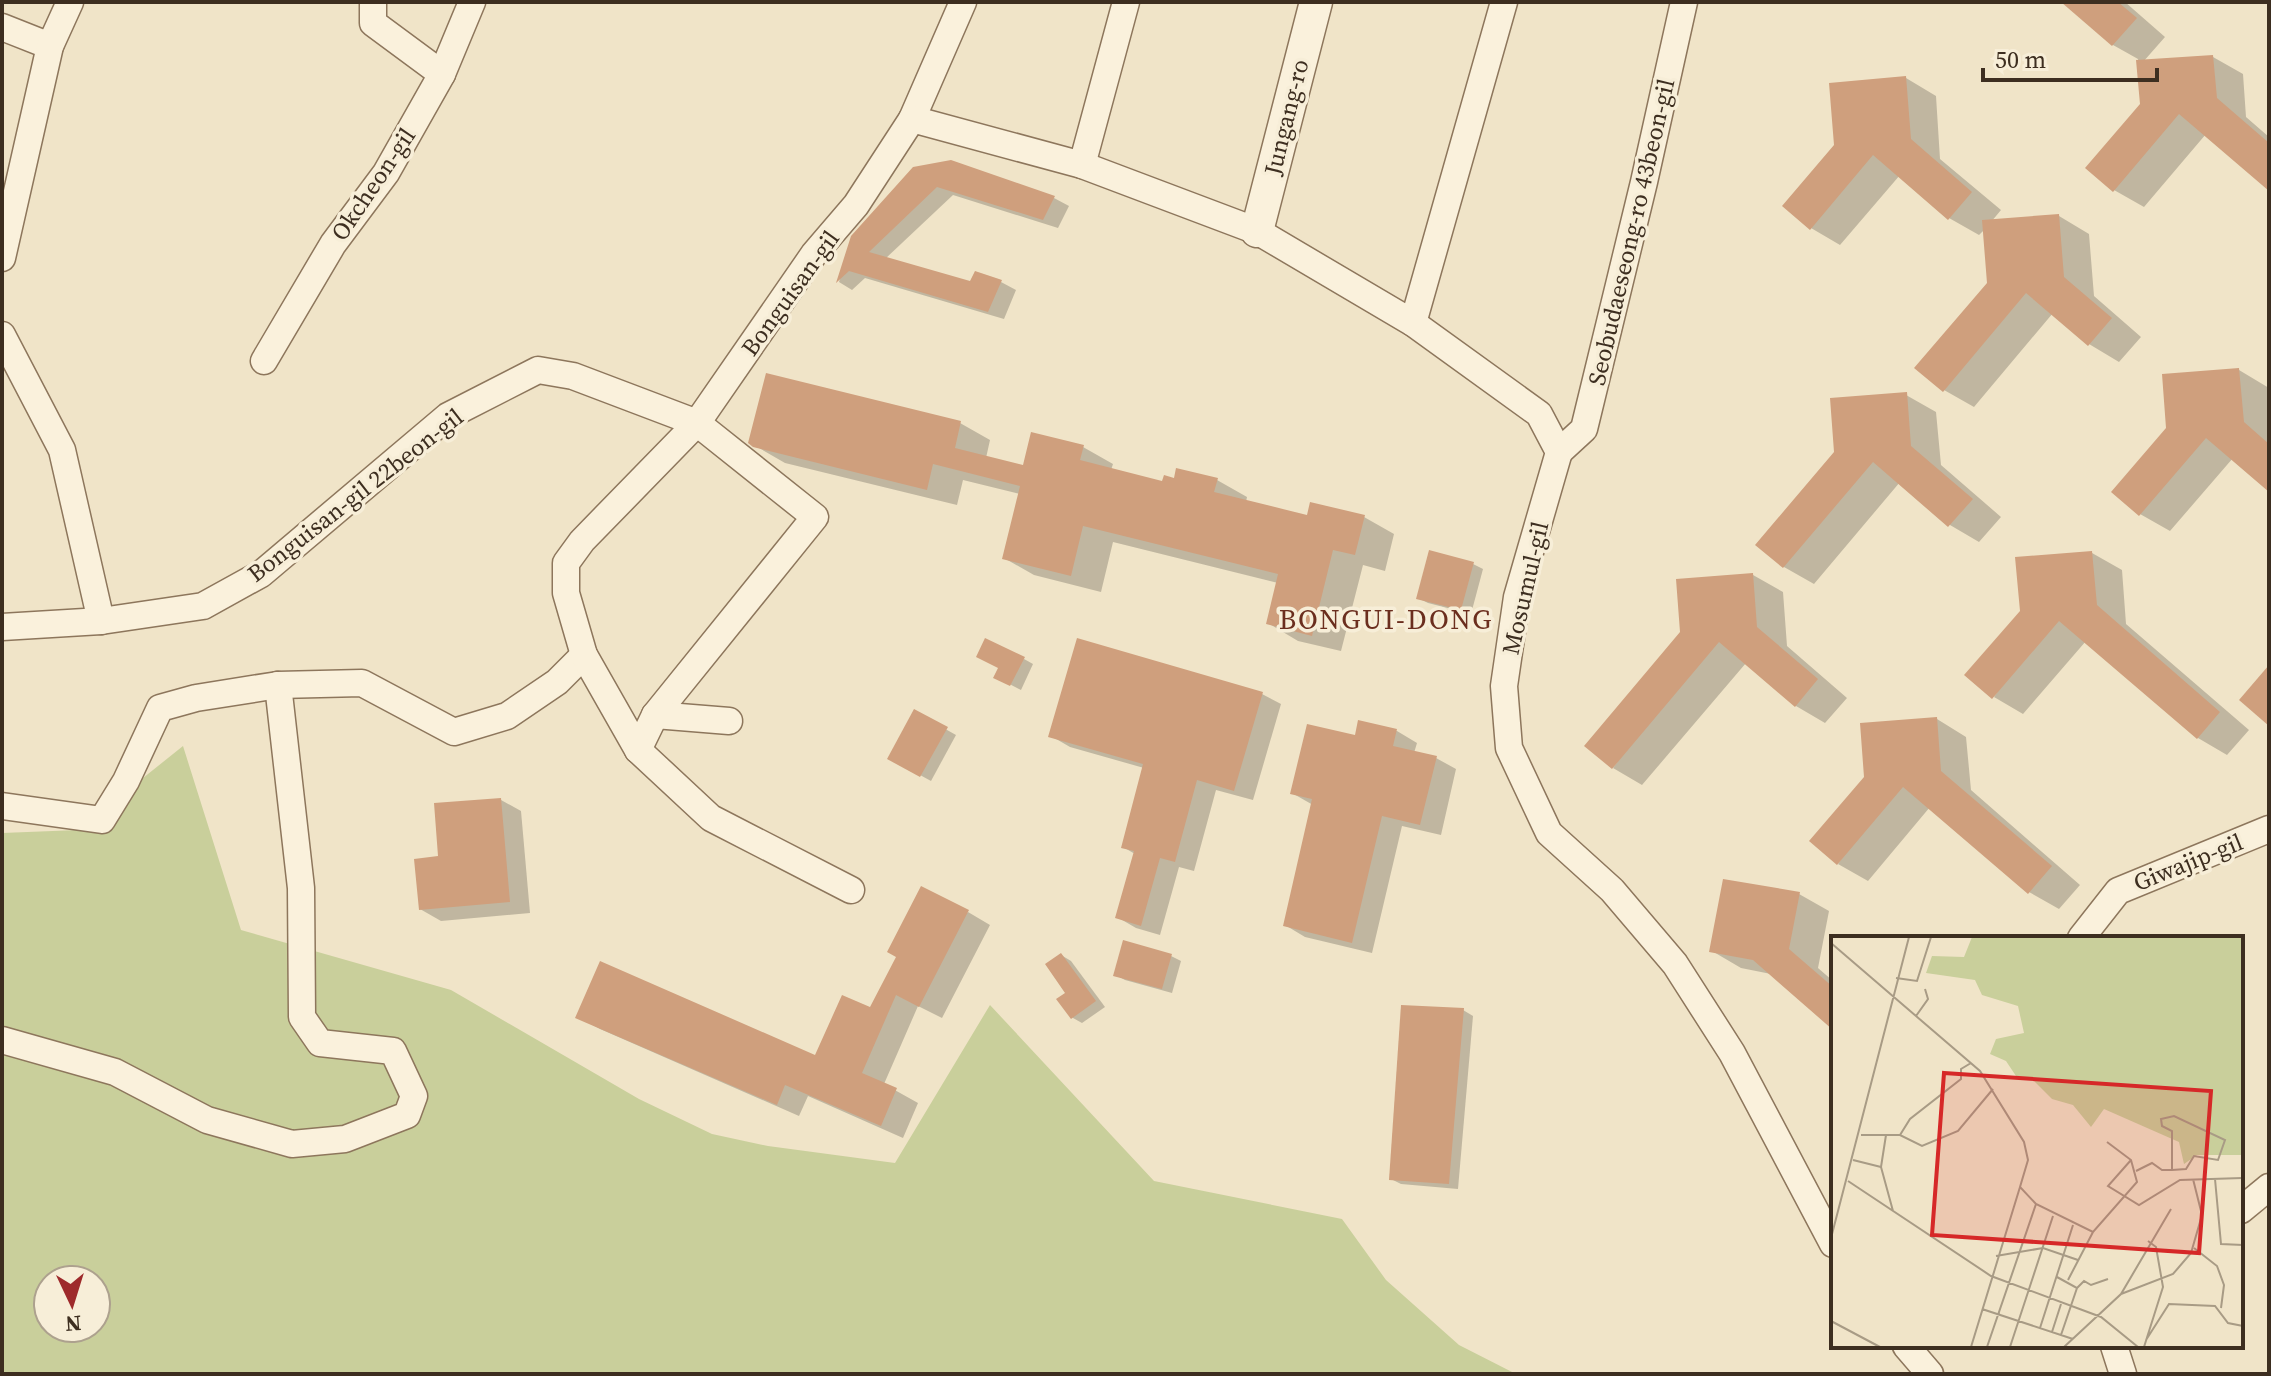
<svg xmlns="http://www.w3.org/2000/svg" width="2271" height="1376" font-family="'Source Serif 4',serif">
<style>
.green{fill:#c9cf9b;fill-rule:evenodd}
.shadow{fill:#0003}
.building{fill:#cf9f7d}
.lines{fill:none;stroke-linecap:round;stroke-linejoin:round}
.minor-casing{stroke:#8d765c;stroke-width:29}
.tertiary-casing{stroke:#8d765c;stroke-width:35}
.minor{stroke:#faf1dc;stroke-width:26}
.tertiary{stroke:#faf1dc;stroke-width:32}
.labels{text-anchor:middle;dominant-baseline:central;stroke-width:7;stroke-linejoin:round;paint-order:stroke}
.street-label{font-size:24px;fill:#3d2e20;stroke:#f7eed8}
.quarter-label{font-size:28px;letter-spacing:2px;fill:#6b2e1e;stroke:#f7eed8}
.inset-road{fill:none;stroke:#a89b85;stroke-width:2}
.view{fill:#d62828;fill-opacity:0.15;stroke:#d62828;stroke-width:4}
.inset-edge{fill:none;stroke:#3d2e20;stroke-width:4}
</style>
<rect width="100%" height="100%" fill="#f0e4c8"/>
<path class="green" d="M183 746 241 930 451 990 639 1099 712 1134 768 1146 895 1163 990 1005 1154 1181 1342 1219 1386 1280 1459 1345 1516 1374H2V833L78 830ZM48 1280H96V1328H48Z"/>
<g class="shadow">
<path d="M2064 2H2125L2165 37 2143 62 2213 57 2243 74 2246 117 2269 137V187L2206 134 2144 207 2114 190 2142 104 2138 59 2113 45Z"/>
<path d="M1906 78 1936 96 1940 159 2001 210 1991 222 2059 216 2089 234 2094 296 2141 337 2119 362 2089 344 2053 313 1974 407 1944 390 1989 283 1985 229 1979 235 1949 218 1900 175 1840 245 1811 228Z"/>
<path d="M951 162 1054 198 1069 206 1058 228 953 195 885 259 971 284 1001 282 1016 290 1004 319 865 278 852 290 839 282 853 237Z"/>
<path d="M2239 370 2269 388V490L2233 458 2170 531 2140 514Z"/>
<path d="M1906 395 1936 412 1941 465 2001 517 1979 542 1950 525 1900 482 1814 584 1784 567 1758 544Z"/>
<path d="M960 423 990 440 986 458 1024 468 1083 447 1113 464 1111 470 1164 484 1175 480H1217L1247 497 1246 502 1308 517H1364L1394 534 1385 571 1363 565 1341 651 1298 641 1268 623 1278 583 1113 542 1101 592 1034 575 1004 558 1020 494 963 480 957 505 785 463 754 445Z"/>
<path d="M2092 553 2122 570 2126 624 2249 730 2227 755 2198 738 2086 641 2023 714 1994 697Z"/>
<path d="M1473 564 1483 569 1471 614 1428 603 1418 598Z"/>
<path d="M1753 575 1783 592 1787 646 1847 698 1825 723 1796 706 1746 663 1642 785 1613 768Z"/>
<path d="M1024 659 1033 664 1021 690 996 677Z"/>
<path d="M1262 694 1281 704 1253 800 1216 790 1194 871 1179 867 1160 935 1136 928 1117 917 1135 854 1123 847 1144 768 1070 747 1051 736Z"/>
<path d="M915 712 956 735 931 781 889 758Z"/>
<path d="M1937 719 1966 737 1971 790 2080 885 2059 909 2029 892 1930 807 1868 881 1838 864Z"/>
<path d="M1360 723 1397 731 1417 743 1414 753 1436 758 1456 769 1441 835 1402 826 1372 953 1305 937 1285 925 1313 805 1292 793 1356 738Z"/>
<path d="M501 800 521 811 530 913 441 921 420 909 440 858Z"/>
<path d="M1799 894 1829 911 1818 968 1833 981V1027L1771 974 1741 968 1712 951Z"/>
<path d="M968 912 990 925 942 1018 918 1006 884 1084 918 1103 903 1138 808 1096 799 1116 600 1029 578 1017 816 1057 871 1010Z"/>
<path d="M1061 955 1071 961 1105 1007 1082 1023 1073 1018Z"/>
<path d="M1171 956 1181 961 1172 993 1125 980 1116 975Z"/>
<path d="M1463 1010 1473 1016 1458 1189 1401 1184 1391 1179Z"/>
</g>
<g class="building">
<path d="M2061 2H2118L2137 18 2112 46Z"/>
<path d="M2213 55 2217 98 2269 143V191L2179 114 2113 192 2085 168 2140 104 2136 60Z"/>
<path d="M1906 76 1911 139 1972 192 1948 220 1873 155 1810 230 1782 206 1834 145 1829 83Z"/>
<path d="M951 160 1055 196 1043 220 937 187 869 252 970 281 975 271 1002 280 988 312 849 271 836 283 851 236 913 167Z"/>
<path d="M2059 214 2064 277 2112 318 2088 346 2026 293 1943 392 1914 368 1987 283 1982 220Z"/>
<path d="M2239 368 2244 422 2269 444V492L2206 438 2139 516 2111 492 2166 428 2162 374Z"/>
<path d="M766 373 961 421 955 448 1023 465 1031 432 1084 445 1080 460 1162 481 1164 475 1174 478 1176 468 1218 478 1214 492 1307 515 1310 502 1365 515 1355 555 1333 550 1312 636 1266 624 1278 574 1083 526 1071 576 1002 559 1020 486 933 464 927 490 753 447 748 443Z"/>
<path d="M1907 392 1911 446 1973 499 1948 527 1873 462 1783 568 1755 545 1834 452 1830 398Z"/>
<path d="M1429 550 1474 562 1461 610 1416 599Z"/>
<path d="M2092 551 2097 605 2220 712 2197 739 2059 621 1992 699 1964 675 2020 611 2015 557Z"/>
<path d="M1753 573 1757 627 1818 679 1795 707 1719 642 1612 769 1584 746 1680 632 1676 579Z"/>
<path d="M985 638 1025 657 1010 686 993 678 998 668 976 657Z"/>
<path d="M1077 638 1263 692 1234 791 1197 780 1175 862 1160 858 1141 926 1115 918 1134 851 1121 848 1143 764 1048 737Z"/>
<path d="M2269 665V726L2239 700Z"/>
<path d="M914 709 948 727 920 777 887 759Z"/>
<path d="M1937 717 1941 771 2052 866 2028 894 1903 787 1837 865 1809 841 1864 777 1860 723Z"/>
<path d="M1358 720 1397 729 1393 746 1437 756 1420 825 1382 816 1352 943 1283 926 1312 799 1290 794 1307 724 1355 735Z"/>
<path d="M501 798 510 902 419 910 414 859 438 856 434 803Z"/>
<path d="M1723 879 1800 892 1789 949 1833 987V1030L1753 960 1709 952Z"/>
<path d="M921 886 969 910 919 1007 896 995 862 1073 897 1088 881 1126 785 1085 777 1105 575 1018 600 961 815 1055 842 995 870 1007 896 957 887 952Z"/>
<path d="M1123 940 1172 954 1162 989 1113 976Z"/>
<path d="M1061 953 1096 1001 1071 1019 1056 999 1065 993 1045 964Z"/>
<path d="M1401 1005 1464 1008 1449 1184 1389 1180Z"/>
</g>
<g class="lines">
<defs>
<g id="minor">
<path d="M373 2V23L442 74"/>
<path d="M2 27 50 46"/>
<path d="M912 119 963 2"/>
<path d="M1082 165 1126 2"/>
<path d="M2 258 50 46 70 2"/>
<path d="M1413 323 1504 2"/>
<path d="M2 335 62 450 101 621"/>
<path d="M264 361 333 244 386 173 442 74 472 2"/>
<path d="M1559 452 1584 429 1644 182 1684 2"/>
<path d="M2 627 101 621 203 606 261 574 448 416 538 370 573 376 697 423 815 517 655 715 638 750"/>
<path d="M655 715 729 721"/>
<path d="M2 806 102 820 126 781 160 708 196 698 278 685 362 683 454 732 507 716 557 682 584 655"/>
<path d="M851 890 711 818 638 750 584 655 566 593V563L582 541 697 423 814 254 856 205 912 119 1082 165 1257 231 1413 323 1539 414 1559 452 1517 597 1504 686 1509 748 1549 833 1612 890 1675 964 1732 1053 1833 1244"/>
<path d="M2081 938 2118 891 2269 829"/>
<path d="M2 1040 115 1072 207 1120 292 1144 345 1139 407 1115 414 1096 393 1051 320 1043 302 1017 301 888 278 685"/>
<path d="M2241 1210 2269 1187"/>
<path d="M1906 1346 1930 1374"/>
<path d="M2114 1346 2123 1374"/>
</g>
<path id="tertiary" d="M1257 231 1316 2"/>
</defs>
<use href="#minor" class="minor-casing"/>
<use href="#tertiary" class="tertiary-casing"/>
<use href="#minor" class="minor"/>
<use href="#tertiary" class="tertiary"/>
</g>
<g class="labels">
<g class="street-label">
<text transform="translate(1286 117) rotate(-76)">Jungang-ro</text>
<text transform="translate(373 184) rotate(-56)">Okcheon-gil</text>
<text transform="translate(1631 232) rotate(-77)">Seobudaeseong-ro 43beon-gil</text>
<text transform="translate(790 293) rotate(-54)">Bonguisan-gil</text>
<text transform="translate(355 495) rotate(-38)">Bonguisan-gil 22beon-gil</text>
<text transform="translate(1525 588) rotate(-77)">Mosumul-gil</text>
<text transform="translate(2188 862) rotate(-22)">Giwajip-gil</text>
</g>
<g class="quarter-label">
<text x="1386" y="619">BONGUI-DONG</text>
</g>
</g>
<g transform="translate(1831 936)">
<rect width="412" height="412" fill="#f0e4c8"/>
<path d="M141 1H412V219H366L353 228 348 206 273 173 260 191 242 169 221 163 200 142 185 140 175 125 159 118 165 103 193 97 187 70 151 59 144 44 95 37 101 20 133 21Z" fill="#c9cf9b"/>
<path class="inset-road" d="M0 7 149 135 193 206 197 224 189 251 205 268 262 296 306 246 300 224 276 206M65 42 86 45 100 1M85 80 97 63 94 53M30 199H69L91 210 127 195 162 153M69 199 79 183 130 143V133L140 127M22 224 50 231M300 224 277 250 308 269 349 244 411 242M50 231 62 275M50 231 55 199M305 235 321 227 331 234H341L355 233 363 220 387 224 394 204 343 180 330 183 331 190 341 195V234M384 243 390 308 412 309M17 245 160 340 270 381 307 411M0 302 78 1M363 312 386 330 393 349 390 372M165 320 212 312 247 324M226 341 246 352 230 399M237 344 262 296M246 352 253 345 260 349 277 343M290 358 342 338 360 317 371 279 362 243M151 373 242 403M0 385 49 411M209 392 242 289M221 396 230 368M315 404 338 368 384 370 397 387 412 390M140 411 189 251M156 411 205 268M179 411 222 280M233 411 290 358 340 273M313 411 332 351 325 311 317 305"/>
<path class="view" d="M113 137 380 155 368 317 101 299Z"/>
<rect width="412" height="412" class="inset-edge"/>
</g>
<rect width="2271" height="1376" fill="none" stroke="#3d2e20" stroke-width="8"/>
<g transform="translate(72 1304) rotate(176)"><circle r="38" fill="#f7eed8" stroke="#ada18e" stroke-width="2"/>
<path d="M0-6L14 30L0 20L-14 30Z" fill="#9e2a2b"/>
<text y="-12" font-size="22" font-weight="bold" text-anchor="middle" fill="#3d2e20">N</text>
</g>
<path d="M1983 68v12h174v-12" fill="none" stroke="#3d2e20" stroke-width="4"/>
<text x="1995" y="68" font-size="24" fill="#3d2e20" stroke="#f7eed8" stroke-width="6" paint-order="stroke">50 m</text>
</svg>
